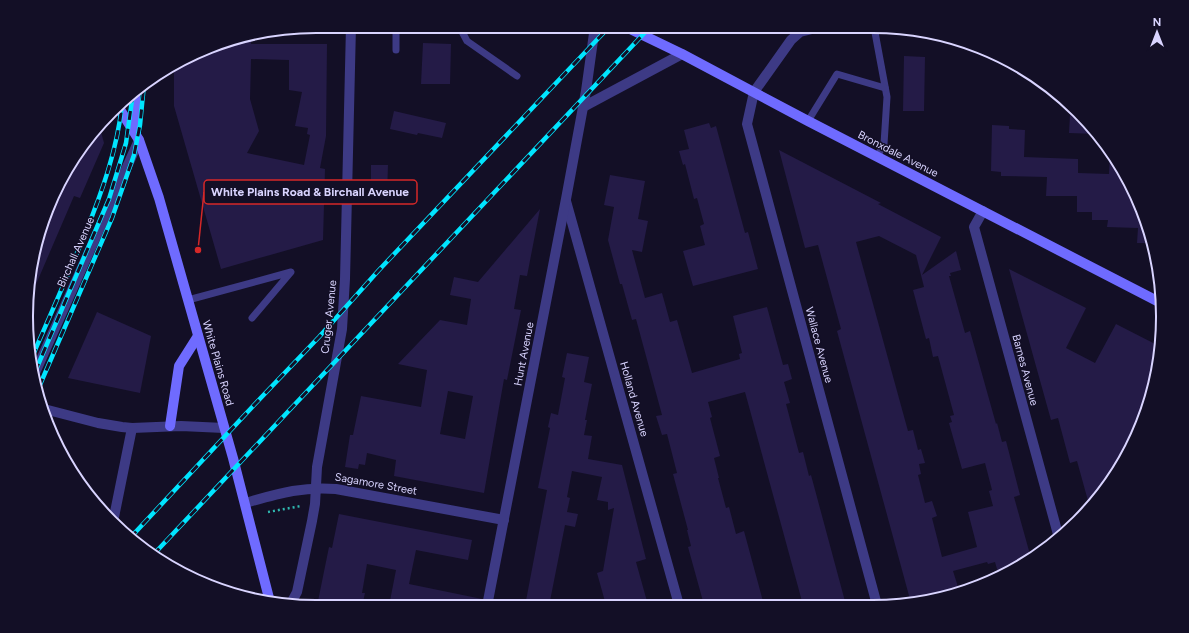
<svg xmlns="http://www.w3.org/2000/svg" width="1189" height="633" font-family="Figtree,sans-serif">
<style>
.building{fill:#241b47;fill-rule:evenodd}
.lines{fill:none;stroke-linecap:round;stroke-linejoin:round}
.path{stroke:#2fb8b0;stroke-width:2.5;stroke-dasharray:2 3;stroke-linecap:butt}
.lane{stroke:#3d3a85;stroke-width:7}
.street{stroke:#3d3a85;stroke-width:10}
.secondary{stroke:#6f6bff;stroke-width:10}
.rail-casing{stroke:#00e5ff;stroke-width:4.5}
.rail{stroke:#130f26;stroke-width:3;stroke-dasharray:9;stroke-linecap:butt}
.labels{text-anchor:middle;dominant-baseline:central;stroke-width:3;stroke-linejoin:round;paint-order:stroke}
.street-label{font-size:11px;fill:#d9d4ff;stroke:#130f26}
.rim{fill:none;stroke:#d9d4ff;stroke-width:2}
.leader{fill:none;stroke:#d62828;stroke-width:1.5}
.callout-dot{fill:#d62828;stroke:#130f26;stroke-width:1.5}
.callout{fill:#130f26;stroke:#d62828;stroke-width:1.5}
.callout-label{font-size:12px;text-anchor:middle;font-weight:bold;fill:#d9d4ff}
</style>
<rect width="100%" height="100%" fill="#130f26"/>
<g class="building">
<path d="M251 37V44H327L326 136 320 168 325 169 323 240 221 269 174 106V68L223 41ZM251 59 289 60V90L302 92 295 126 308 128 307 134 310 135 304 165 247 153 259 131 250 99Z"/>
<path d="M423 43 451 44 450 84H421Z"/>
<path d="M904 56 925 57 924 111H903Z"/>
<path d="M394 111 446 123 442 138 418 133 417 135 390 129Z"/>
<path d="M1070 115H1081L1091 125 1097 134 1069 133Z"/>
<path d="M709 123 711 128 716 126 745 233 748 232 758 269 693 286 683 251 705 245 700 226 704 224 697 198 694 199 685 164 683 165 679 151 689 149 684 130Z"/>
<path d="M992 125 1009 126V129L1025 130 1024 157 1078 159V173L1109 174 1110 151 1124 171 1148 223 1152 243H1137L1138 228 1107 227 1108 220H1092V212H1077V196H1046L1047 177 1001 176V172L991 171Z"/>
<path d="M100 128 104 143 80 198 74 196 34 289 31 288 36 242 75 155Z"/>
<path d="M779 150 881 203 878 204 941 237 922 275 956 251 961 270 950 273 951 276H949L965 333 970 331 996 424 997 423 1002 442 1006 441 1020 495 1014 497 1031 558 999 576 995 562 988 564 987 562 953 571 959 590 911 603 837 331 841 329 818 245 805 248ZM879 236 916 255 924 287 913 290 926 339 929 338 933 357 938 356 954 415 950 416 952 422 949 423 962 469 985 463 992 490 989 491 993 506 968 512 977 547 942 557 932 518 937 516 932 501 925 503 918 475 921 474 919 464 925 463 921 449 918 450 913 430 908 431 856 242Z"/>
<path d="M371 165H388L387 196H371Z"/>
<path d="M610 175 645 181 638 219 648 221 645 236 642 252 632 250 645 298 662 293 670 322 677 320 692 373 740 359 739 354 742 353 733 316 767 307 783 365 788 364 792 379 784 382 790 403 786 404 799 453 803 452 809 476 811 475 846 605H803L745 392 708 402 712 417 710 418 720 456 714 458 719 478H718L726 508 729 507 736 534 744 531 764 605H704L688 547 691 546 687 530H688L673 474 677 473 667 434 662 435 656 416 662 415 636 319 632 320 622 284H620L608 240 614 207 604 205Z"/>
<path d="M540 209 527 276 520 275 514 309 521 310 507 380 504 379 484 493 394 476 396 460 367 453 365 465 359 464 358 469 345 467 350 435H353L361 396 421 407 427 370 398 364 440 320 467 325 471 299 450 295 454 277 478 282ZM448 391 473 396 465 439 440 434Z"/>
<path d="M1009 269 1086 308 1066 348 1095 363 1116 324 1161 347 1153 392 1133 445 1090 508 1077 461 1070 463 1058 418 1051 420Z"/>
<path d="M97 312 151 336 140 393 68 378Z"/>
<path d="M567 353 589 357 584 382 592 384 585 420H587L584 435 592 436 588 459 622 465 646 559 636 562 648 605H606L597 573 603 571 614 508 608 510V502L597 500 602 477 572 471 567 497 570 498 567 512 578 514 575 527 565 525 549 606H525L547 490 538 488 550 428 548 427 551 413 558 415 565 378 562 377Z"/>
<path d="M339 514 472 540 468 560 416 550 409 584 482 599 481 606H440L410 600 409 606H389L396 570 367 564 362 593H365L362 606H317L329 547 332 548Z"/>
</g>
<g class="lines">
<path class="path" d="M268 512 301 506"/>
<g class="lane">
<path d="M459 26 467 41 517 76"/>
<path d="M874 27 887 97 884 144 877 157"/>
<path d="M396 50V26"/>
<path d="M808 121 837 74 885 88"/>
<path d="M188 300 291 272 252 318"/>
</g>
<g class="street">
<path d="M820 27 800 32 791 40 754 92 747 124 877 605"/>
<path d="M583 107 682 54"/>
<path d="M566 201 679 605"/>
<path d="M983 211 974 227 1059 538"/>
<path d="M35 373 139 140"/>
<path d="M44 409 98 423 122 427 132 428 181 426 224 428"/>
<path d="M245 503C277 494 302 486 336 489L504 520"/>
<path d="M113 522 132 428"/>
<path d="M290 605 297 592 312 521 315 504 317 467 342 329 345 279 351 26"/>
<path d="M487 606 566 199 586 91 595 26"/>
</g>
<g class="secondary">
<path d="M624 26 682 54 808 121 1161 303"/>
<path d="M135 91 136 133"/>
<path d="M119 108 139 140 159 198 233 458 270 602"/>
<path d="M170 426 179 366 198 336"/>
</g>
<defs>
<g id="rail">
<path d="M32 357C50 316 68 275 85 234 102 192 117 150 122 105"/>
<path d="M35 372 109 199 126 143 133 93"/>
<path d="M39 387 112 218 134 155 140 125 144 84"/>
<path d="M130 538 255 404 319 337 379 270 610 26"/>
<path d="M153 555 651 26"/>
</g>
</defs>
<use href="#rail" class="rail-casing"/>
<use href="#rail" class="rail"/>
</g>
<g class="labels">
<g class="street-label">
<text transform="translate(898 154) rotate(27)">Bronxdale Avenue</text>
<text transform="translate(76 252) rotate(-66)">Birchall Avenue</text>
<text transform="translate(329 317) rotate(-84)">Cruger Avenue</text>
<text transform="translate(819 345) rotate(75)">Wallace Avenue</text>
<text transform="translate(524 354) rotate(-79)">Hunt Avenue</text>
<text transform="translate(218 363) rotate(74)">White Plains Road</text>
<text transform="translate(1025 370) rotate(75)">Barnes Avenue</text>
<text transform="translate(634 399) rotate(74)">Holland Avenue</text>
<text transform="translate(376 484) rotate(10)">Sagamore Street</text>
</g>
</g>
<path d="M0 0H1189V633H0ZM316 33H873A283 283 0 0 1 1156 316V317A283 283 0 0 1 873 600H316A283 283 0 0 1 33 317V316A283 283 0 0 1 316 33Z" fill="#130f26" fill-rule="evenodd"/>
<path class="rim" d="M316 33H873A283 283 0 0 1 1156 316V317A283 283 0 0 1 873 600H316A283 283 0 0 1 33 317V316A283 283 0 0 1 316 33Z"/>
<path class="leader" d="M198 250L204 192"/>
<circle class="callout-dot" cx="198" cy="250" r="4"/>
<rect class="callout" x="204" y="180" width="213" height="24" rx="4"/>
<g class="callout-label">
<text x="310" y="196">White Plains Road &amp; Birchall Avenue</text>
</g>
<g transform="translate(1157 32)" stroke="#130f26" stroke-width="3" paint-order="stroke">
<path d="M0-3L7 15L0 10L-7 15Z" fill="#d9d4ff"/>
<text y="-6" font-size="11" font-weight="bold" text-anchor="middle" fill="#d9d4ff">N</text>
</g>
</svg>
